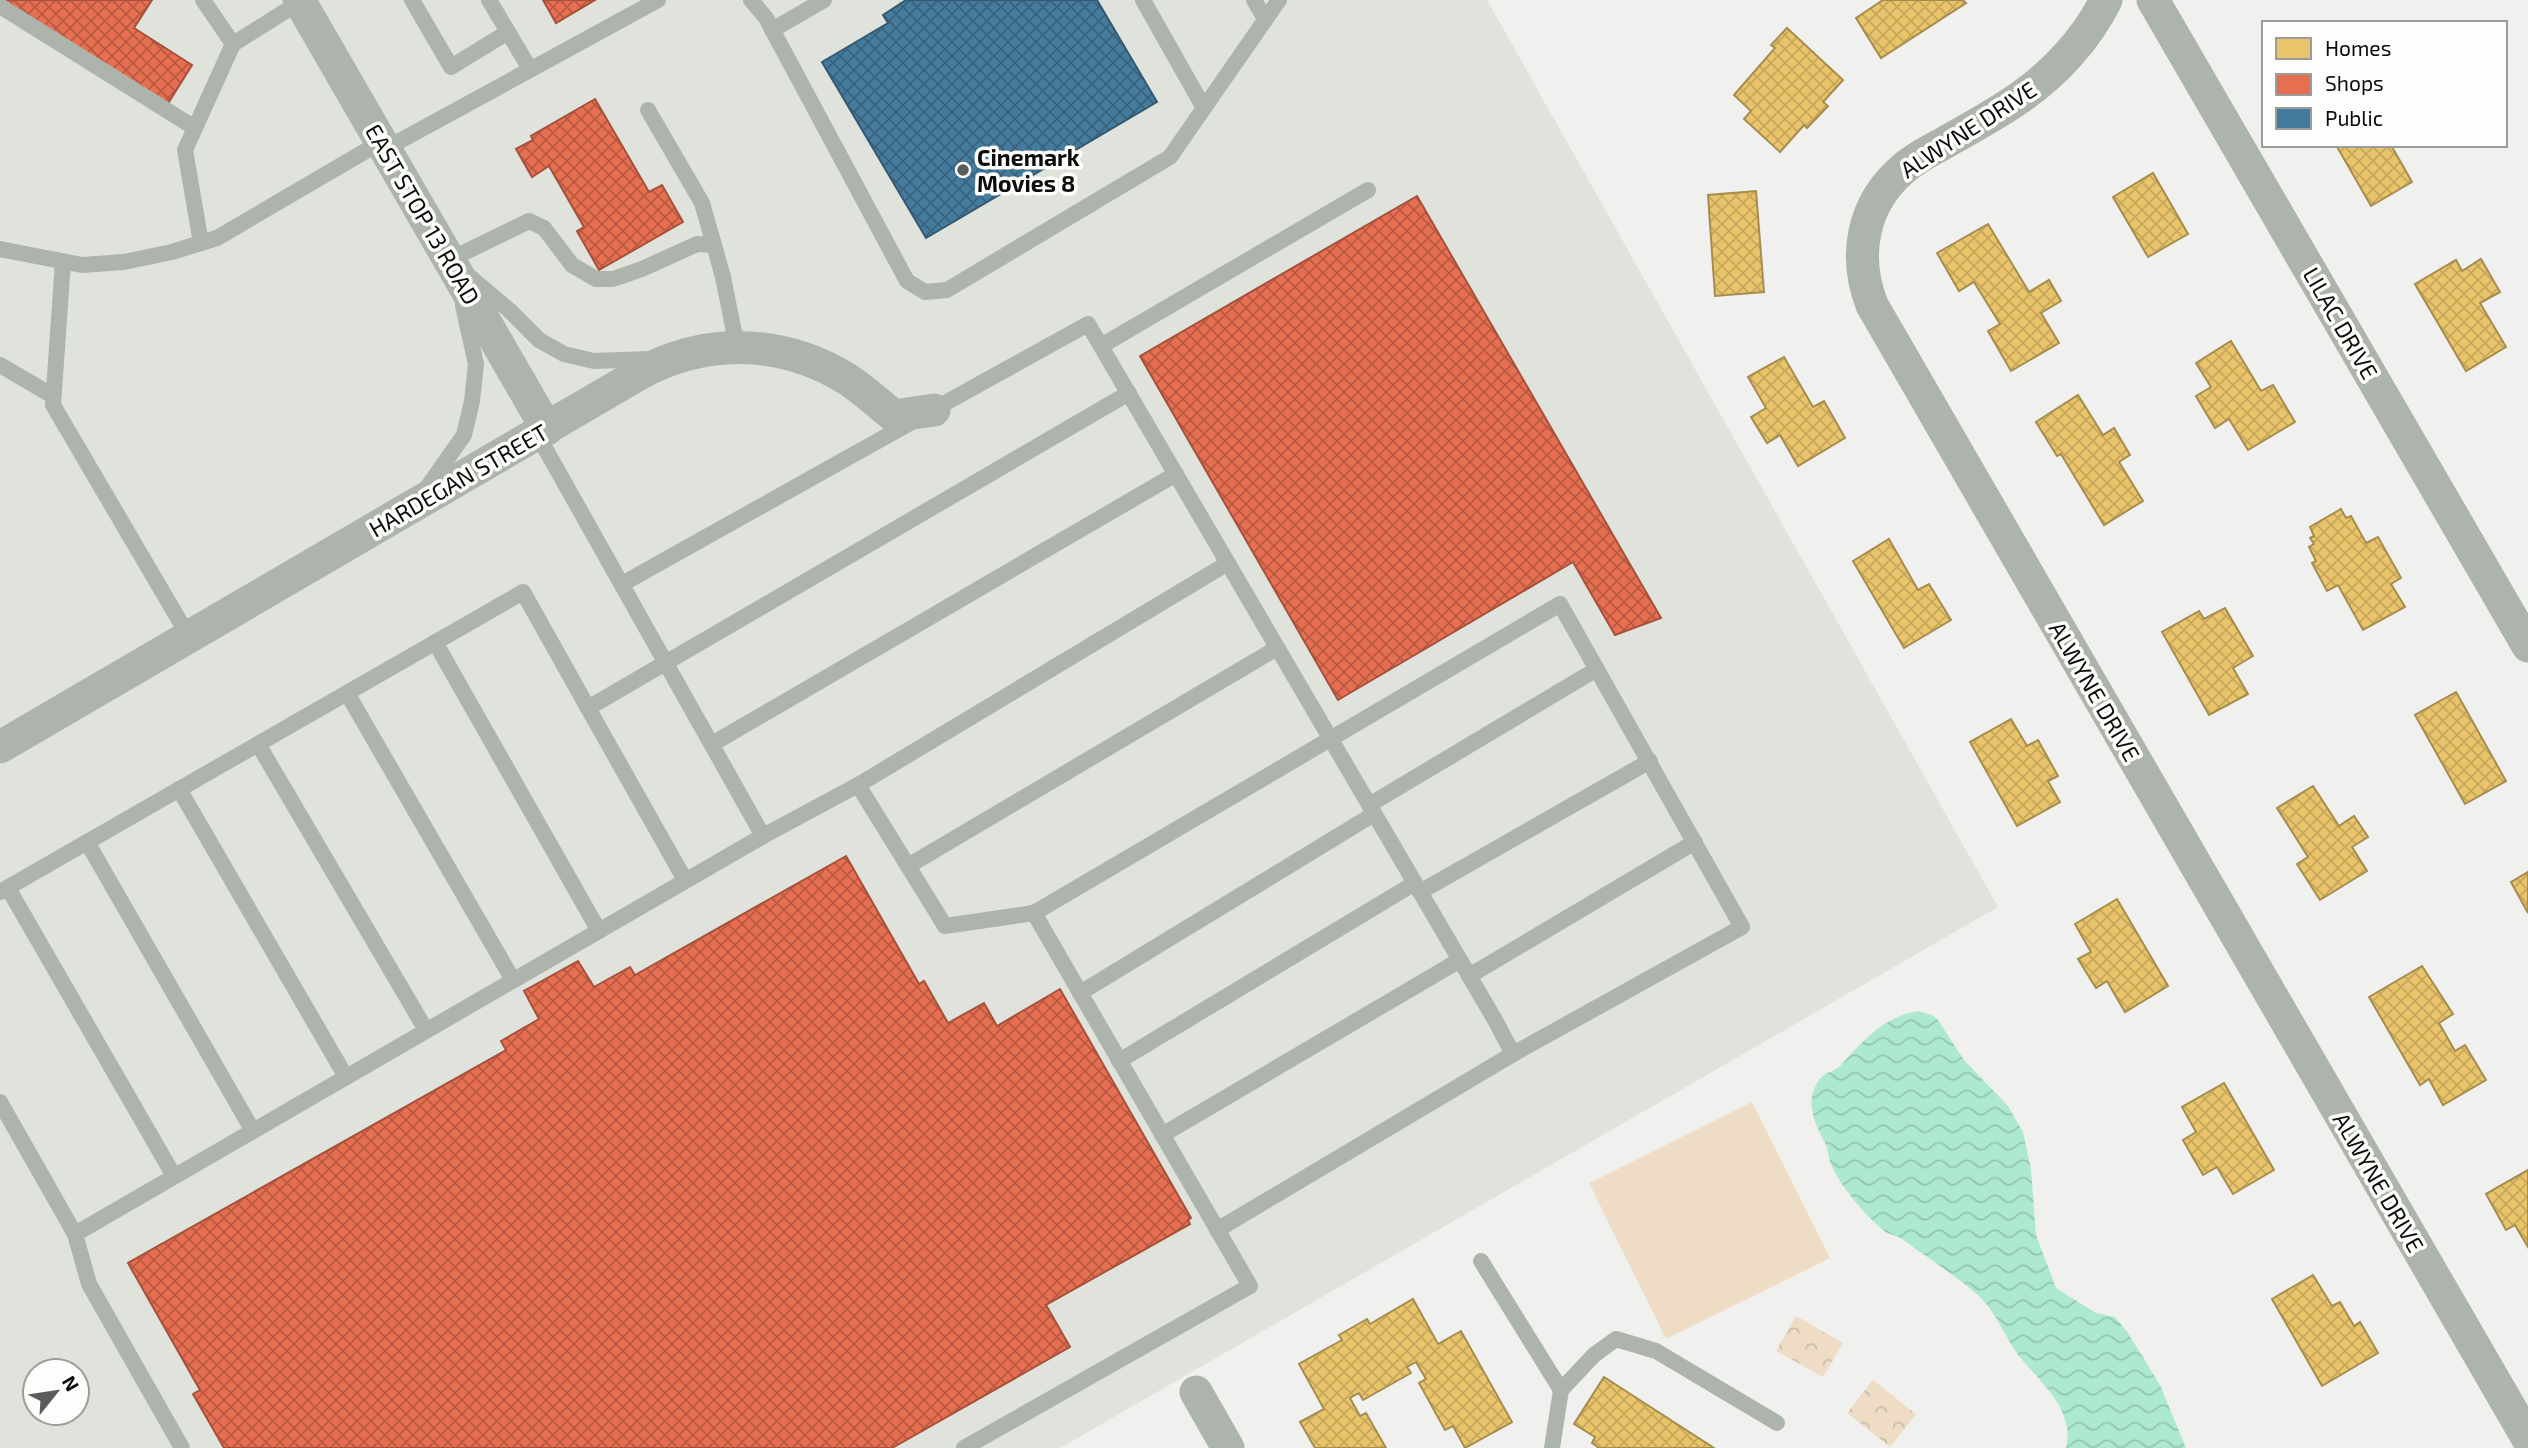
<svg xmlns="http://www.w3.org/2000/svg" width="2528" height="1448" font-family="'Exo 2',sans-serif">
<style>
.built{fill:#e0e2dc;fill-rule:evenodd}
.park{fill:url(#park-crowns)}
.garden{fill:#eeddc4}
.water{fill:url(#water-waves)}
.homes{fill:url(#homes-cross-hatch);stroke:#a68c4d;stroke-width:2}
.shops{fill:url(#shops-cross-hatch);stroke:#a5513c;stroke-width:2}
.public{fill:url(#public-cross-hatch);stroke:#345971;stroke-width:2}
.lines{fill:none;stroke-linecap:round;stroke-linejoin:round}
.service{stroke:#adb4ac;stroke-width:16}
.minor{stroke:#adb4ac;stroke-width:33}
.poi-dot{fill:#5b5b5a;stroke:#fdfefb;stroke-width:2.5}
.labels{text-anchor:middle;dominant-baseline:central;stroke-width:7;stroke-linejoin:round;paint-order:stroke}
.street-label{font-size:23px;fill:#0b0b0a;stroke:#fdfefb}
.poi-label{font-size:23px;font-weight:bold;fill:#0b0b0a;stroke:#fdfefb;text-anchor:start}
</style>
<defs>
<pattern id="park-crowns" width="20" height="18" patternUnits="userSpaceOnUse" patternTransform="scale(1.75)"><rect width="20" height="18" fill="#eeddc4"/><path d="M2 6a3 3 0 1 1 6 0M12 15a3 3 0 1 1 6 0" fill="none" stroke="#cbbca7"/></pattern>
<pattern id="water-waves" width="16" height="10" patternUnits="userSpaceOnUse" patternTransform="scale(1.75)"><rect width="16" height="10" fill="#ace9cf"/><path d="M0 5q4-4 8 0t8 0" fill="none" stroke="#93c6b0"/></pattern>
<pattern id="homes-cross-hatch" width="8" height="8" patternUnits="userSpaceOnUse" patternTransform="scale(1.75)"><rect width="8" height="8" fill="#e9c46a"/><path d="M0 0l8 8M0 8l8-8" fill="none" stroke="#c6a75b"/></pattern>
<pattern id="shops-cross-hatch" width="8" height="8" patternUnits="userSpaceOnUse" patternTransform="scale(1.75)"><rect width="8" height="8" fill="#e76f51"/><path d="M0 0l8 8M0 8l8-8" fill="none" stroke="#b95941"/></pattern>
<pattern id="public-cross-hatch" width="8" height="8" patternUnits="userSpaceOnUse" patternTransform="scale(1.75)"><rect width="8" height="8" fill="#457b9d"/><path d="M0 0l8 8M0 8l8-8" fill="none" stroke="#38637e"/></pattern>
</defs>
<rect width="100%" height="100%" fill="#f0f0ef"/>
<path class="built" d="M0 0H1487L1998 907 1060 1448H0ZM35 1371H77V1413H35Z"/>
<g class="park">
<path d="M1796 1316 1843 1343 1823 1377 1776 1351Z"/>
<path d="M1873 1380 1916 1414 1890 1447 1847 1413Z"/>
</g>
<path class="garden" d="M1752 1102 1830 1258 1666 1339 1589 1183Z"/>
<path class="water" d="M1918 1011 1932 1015 1938 1020 1964 1060 2008 1106 2023 1132 2031 1169 2036 1235 2056 1288 2096 1313 2115 1317 2128 1333 2160 1385 2186 1448H2066C2075 1413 2045 1386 2024 1362 2006 1342 1999 1315 1979 1296 1955 1275 1928 1258 1902 1239 1896 1235 1889 1235 1883 1230 1870 1219 1857 1205 1847 1191 1841 1183 1835 1173 1831 1164 1828 1157 1829 1150 1825 1143 1815 1123 1803 1101 1820 1079 1825 1072 1836 1071 1841 1065 1864 1040 1883 1017 1918 1011Z"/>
<g class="homes">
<path d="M1883 0H1963L1966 3 1881 58 1856 18Z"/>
<path d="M1787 28 1843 80 1823 102 1828 106 1807 128 1804 125 1780 152 1744 119 1751 111 1734 95 1775 48 1771 45Z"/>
<path d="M2336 145H2391L2412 182 2371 206Z"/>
<path d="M2153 173 2188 234 2148 257 2113 197Z"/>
<path d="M1756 191 1764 292 1715 296 1708 195Z"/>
<path d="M1988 224 2029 292 2049 280 2061 301 2041 313 2059 343 2011 371 1988 331 2000 324 1974 282 1959 291 1937 253Z"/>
<path d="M2481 259 2500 292 2480 303 2506 347 2466 371 2415 284 2456 260 2462 271Z"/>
<path d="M2231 341 2261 391 2273 385 2295 422 2248 450 2229 419 2215 428 2196 396 2211 387 2196 363Z"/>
<path d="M1784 357 1813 407 1824 401 1845 438 1798 466 1780 435 1767 443 1751 417 1766 408 1748 377Z"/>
<path d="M2078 395 2103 435 2114 428 2130 455 2119 462 2143 501 2104 525 2061 454 2057 456 2036 422Z"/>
<path d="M2341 509 2346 518 2351 516 2366 543 2378 537 2401 578 2391 584 2405 607 2363 630 2338 585 2327 591 2312 563 2316 561 2309 547 2314 544 2310 538 2314 536 2310 527Z"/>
<path d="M1889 539 1918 590 1929 584 1951 620 1904 648 1853 561Z"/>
<path d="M2225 608 2253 656 2233 668 2248 694 2209 715 2162 632 2199 611 2204 619Z"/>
<path d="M2456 692 2506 781 2465 804 2415 715Z"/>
<path d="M2011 719 2027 746 2038 740 2058 776 2048 781 2060 802 2017 826 1970 742Z"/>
<path d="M2313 786 2339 826 2354 816 2368 837 2352 847 2367 871 2320 900 2297 864 2308 857 2277 808Z"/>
<path d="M2528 872V913L2511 882Z"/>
<path d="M2117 899 2168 986 2125 1012 2107 981 2096 988 2078 959 2091 952 2075 924Z"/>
<path d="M2422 966 2453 1014 2439 1023 2455 1051 2465 1045 2486 1080 2443 1105 2429 1079 2420 1085 2369 997Z"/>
<path d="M2224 1083 2274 1170 2233 1194 2217 1167 2203 1175 2183 1140 2196 1132 2182 1107Z"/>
<path d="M2528 1170V1247L2515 1225 2506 1230 2486 1194Z"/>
<path d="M2313 1275 2332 1306 2340 1302 2354 1326 2360 1322 2378 1353 2322 1386 2272 1299Z"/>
<path d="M1413 1299 1438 1344 1461 1331 1512 1422 1465 1448 1453 1426 1445 1430 1419 1383 1426 1379 1416 1362 1407 1367 1411 1373 1363 1400 1359 1393 1350 1398 1360 1416 1366 1413 1386 1448H1315L1300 1422 1324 1409 1299 1364 1342 1340 1339 1335 1367 1319 1370 1324Z"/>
<path d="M1604 1377 1714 1448H1599L1592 1443 1595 1437 1574 1424Z"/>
</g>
<g class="shops">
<path d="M4 0H152L134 28 192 65 167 105Z"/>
<path d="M543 0H595L556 23Z"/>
<path d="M595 99 649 192 662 185 683 222 599 270 577 231 584 227 549 166 532 177 516 149 533 140 531 136Z"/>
<path d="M1417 196 1661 618 1615 635 1573 562 1338 700 1140 356Z"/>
<path d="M846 856 919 984 924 981 948 1023 984 1003 997 1026 1060 989 1191 1218 1188 1220 1190 1224 1046 1305 1070 1347 892 1448H224L193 1394 200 1390 128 1263 506 1050 501 1041 539 1019 524 991 578 961 594 987 630 967 635 975Z"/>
</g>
<path class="public" d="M906 0H1097L1157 102 926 238 822 62 888 23 883 15Z"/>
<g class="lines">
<g class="service">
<path d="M203 0 233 44 300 2"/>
<path d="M412 0 451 67 508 32"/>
<path d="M489 0 530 69"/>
<path d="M751 0 766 18 907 281 925 292 947 290 1170 157 1204 108 1143 0"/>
<path d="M1254 0 1265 19"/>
<path d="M0 6 195 128"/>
<path d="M772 30 824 0"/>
<path d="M1204 108 1279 0"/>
<path d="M648 110 702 203 714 245"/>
<path d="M385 149 658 0"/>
<path d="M201 243 185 150 233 44"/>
<path d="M0 249 82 265 124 262 172 252 217 238 381 142"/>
<path d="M449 260 529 221 544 228 572 265 596 279H613L642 269 697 244 714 245 723 277 737 347"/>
<path d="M63 262 53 405 189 637"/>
<path d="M470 277 509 310 539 340 564 354 594 361 650 359"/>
<path d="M1101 346 1368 190"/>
<path d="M0 365 53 396"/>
<path d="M929 412 1088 324 1495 1020 1513 1054 1217 1230"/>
<path d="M537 434 763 836 858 785 945 926 1034 913 1250 1286 964 1448"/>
<path d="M426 489 464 435 472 401 476 364 463 306"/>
<path d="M622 584 910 423"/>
<path d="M435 642 599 931"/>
<path d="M347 693 513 980"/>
<path d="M588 708 685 880"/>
<path d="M258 744 426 1030"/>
<path d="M712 744 1176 474"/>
<path d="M858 785 1228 563"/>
<path d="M179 789 346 1077"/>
<path d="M1369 805 1597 669"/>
<path d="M87 842 253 1131"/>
<path d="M908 866 1277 648"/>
<path d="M8 888 174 1176"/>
<path d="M0 892 523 592 588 708 1129 393"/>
<path d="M1420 892 1650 761"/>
<path d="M1034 913 1560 604 1742 927 1513 1054"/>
<path d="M1469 976 1695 842"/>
<path d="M1080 993 1374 814"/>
<path d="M1119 1061 1415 883"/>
<path d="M0 1102 75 1234 89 1284 182 1448"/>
<path d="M1162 1135 1460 960"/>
<path d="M75 1234 763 836"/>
<path d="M1481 1261 1561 1390"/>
<path d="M1552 1448 1561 1390 1594 1355 1616 1339 1656 1351 1777 1423"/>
</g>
<g class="minor">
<path d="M299 0 547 429"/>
<path d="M2106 0C2087 38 2056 72 2022 96 1997 114 1970 128 1944 143 1930 151 1915 158 1903 169 1862 204 1853 256 1872 305L2528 1439"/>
<path d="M2153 0 2528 646"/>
<path d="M0 747 639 374C706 337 782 339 847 379 864 390 879 404 894 416L934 410"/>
<path d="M1196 1392 1228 1448"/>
</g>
</g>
<circle class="poi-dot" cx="963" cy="170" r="7"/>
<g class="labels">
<g class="street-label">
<text transform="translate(1968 129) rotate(-33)">ALWYNE DRIVE</text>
<text transform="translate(423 214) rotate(60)">EAST STOP 13 ROAD</text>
<text transform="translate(2341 323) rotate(60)">LILAC DRIVE</text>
<text transform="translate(458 480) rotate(-30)">HARDEGAN STREET</text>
<text transform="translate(2095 691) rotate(60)">ALWYNE DRIVE</text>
<text transform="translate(2379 1182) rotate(60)">ALWYNE DRIVE</text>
</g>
<g class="poi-label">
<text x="977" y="157">Cinemark<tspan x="977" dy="26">Movies 8</tspan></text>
</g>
</g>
<rect x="2262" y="21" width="245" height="126" fill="#fdfefb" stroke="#9c9d9b" stroke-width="2"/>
<rect x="2276" y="38" width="35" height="21" fill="#e9c46a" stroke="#9c9d9b" stroke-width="2"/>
<text x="2325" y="56" font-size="21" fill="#0b0b0a">Homes</text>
<rect x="2276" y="74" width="35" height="21" fill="#e76f51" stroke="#9c9d9b" stroke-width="2"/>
<text x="2325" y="91" font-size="21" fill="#0b0b0a">Shops</text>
<rect x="2276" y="108" width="35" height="21" fill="#457b9d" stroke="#9c9d9b" stroke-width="2"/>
<text x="2325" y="126" font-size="21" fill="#0b0b0a">Public</text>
<g transform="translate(56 1392) rotate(60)"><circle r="33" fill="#fdfefb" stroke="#9c9d9b" stroke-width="2"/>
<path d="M0-5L12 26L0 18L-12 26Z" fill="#5b5b5a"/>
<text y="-10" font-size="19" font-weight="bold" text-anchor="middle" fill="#0b0b0a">N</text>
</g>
</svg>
